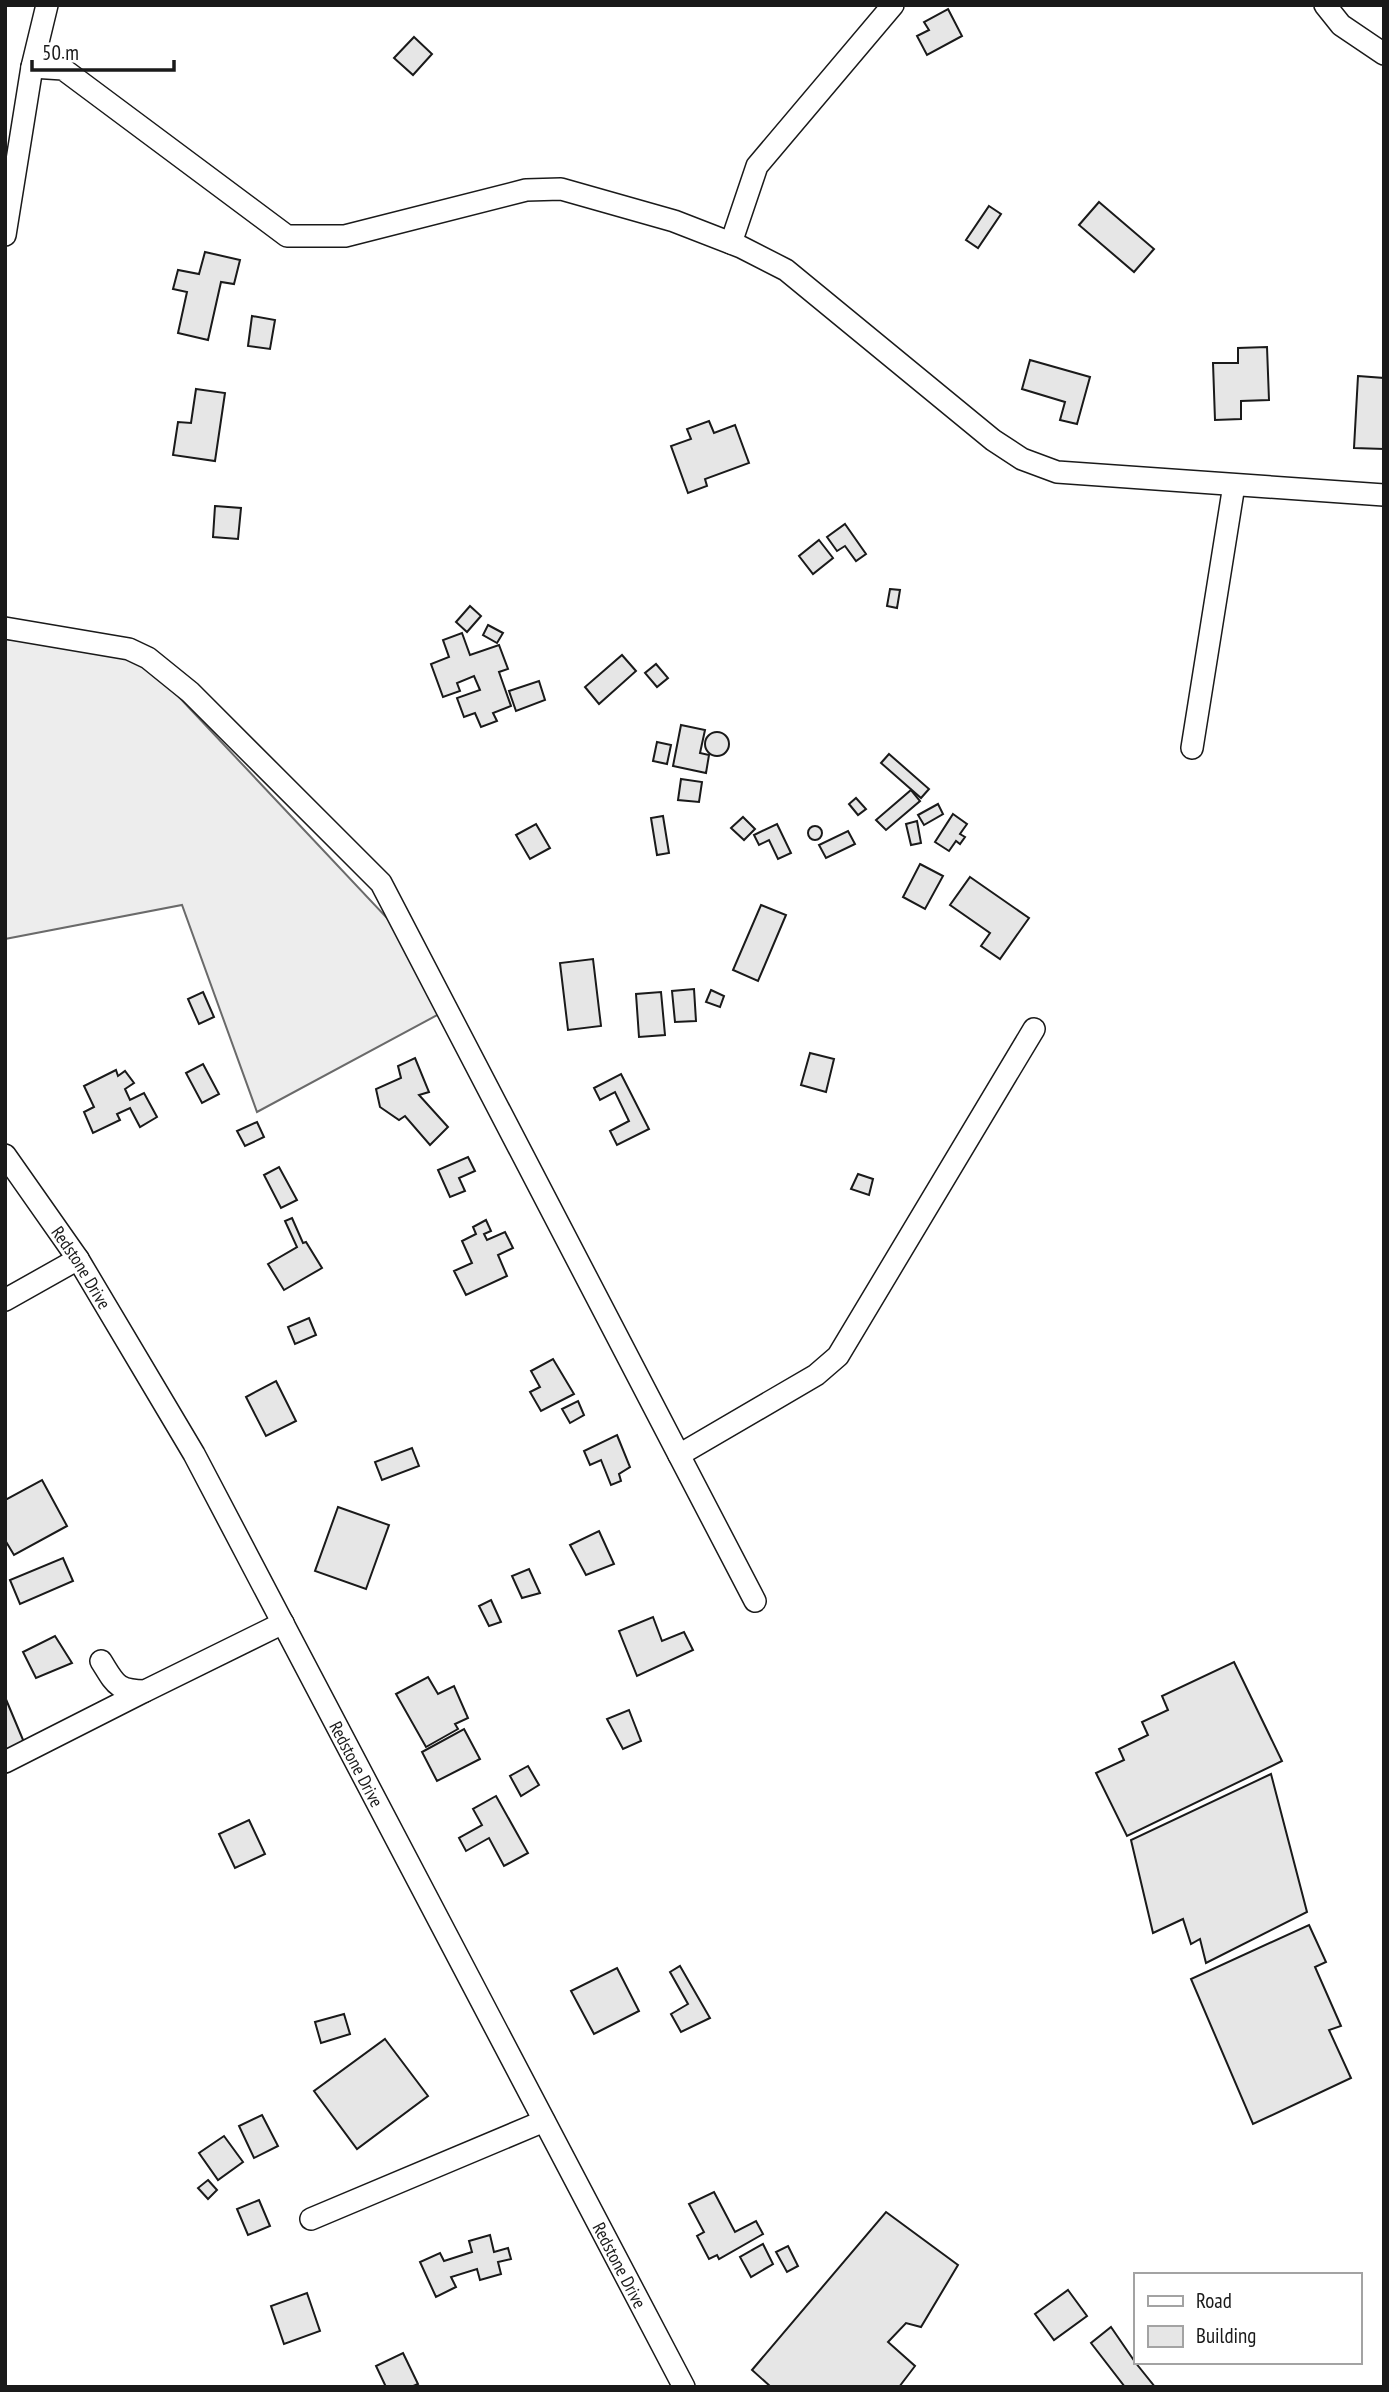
<svg xmlns="http://www.w3.org/2000/svg" width="1389" height="2392" font-family="'PT Sans Narrow',sans-serif">
<style>
.built{fill:#ededed;stroke:#6a6a6a;stroke-width:2}
.building{fill:#e6e6e6;stroke:#1a1a1a;stroke-width:2}
.lines{fill:none;stroke-linecap:round;stroke-linejoin:round}
.minor-casing{stroke:#1a1a1a;stroke-width:24}
.minor{stroke:#fff;stroke-width:21}
.labels{text-anchor:middle;dominant-baseline:central;stroke-width:5;stroke-linejoin:round;paint-order:stroke}
.street-label{font-size:18px;fill:#1a1a1a;stroke:#fff}
</style>
<rect width="100%" height="100%" fill="#fff"/>
<path class="built" d="M5 639 78 647 130 658 162 679 388 919 441 1013 257 1112 182 905 5 939Z"/>
<g class="building">
<path d="M948 9 962 36 927 55 917 36 929 30 924 22Z"/>
<path d="M414 37 432 54 413 75 394 58Z"/>
<path d="M1099 202 1154 249 1134 272 1079 225Z"/>
<path d="M989 206 1001 214 978 248 966 240Z"/>
<path d="M205 252 240 260 234 284 221 282 208 340 178 333 187 292 173 289 178 270 199 274Z"/>
<path d="M252 316 275 320 270 349 248 346Z"/>
<path d="M1267 347 1269 400 1241 401V419L1215 420 1213 363H1238V348Z"/>
<path d="M1030 360 1090 377 1077 424 1060 420 1065 402 1022 389Z"/>
<path d="M1358 376 1384 378V449L1354 448Z"/>
<path d="M196 389 225 393 215 461 173 455 178 422 191 423Z"/>
<path d="M709 421 714 433 735 425 749 463 705 479 707 486 688 493 671 446 691 439 687 429Z"/>
<path d="M215 506 241 508 238 539 213 537Z"/>
<path d="M845 524 866 554 856 561 845 546 837 551 827 537Z"/>
<path d="M819 540 833 558 813 574 799 556Z"/>
<path d="M890 589 900 590 897 608 887 606Z"/>
<path d="M470 606 481 616 467 632 456 622Z"/>
<path d="M488 625 503 633 497 643 483 635Z"/>
<path d="M462 633 470 655 499 645 508 669 499 672 511 706 493 713 497 721 481 727 475 713 464 717 457 698 480 690 474 676 457 683 460 691 443 697 431 664 449 657 443 640Z"/>
<path d="M622 655 636 671 599 704 585 687Z"/>
<path d="M656 664 668 678 657 687 645 673Z"/>
<path d="M539 681 545 700 516 711 509 691Z"/>
<path d="M681 725 705 730 700 753 709 755 706 773 673 766Z"/>
<circle cx="717" cy="744" r="12"/>
<path d="M657 742 671 745 667 764 653 761Z"/>
<path d="M889 754 929 789 921 798 881 763Z"/>
<path d="M681 779 702 782 699 802 678 800Z"/>
<path d="M911 790 920 801 886 830 876 820Z"/>
<path d="M856 798 866 809 858 815 849 804Z"/>
<path d="M938 804 943 814 924 825 918 815Z"/>
<path d="M953 814 967 824 960 834 965 837 960 844 956 841 949 851 935 842Z"/>
<path d="M663 816 669 853 657 855 651 818Z"/>
<path d="M743 817 755 829 744 840 731 828Z"/>
<path d="M917 821 921 843 911 845 906 824Z"/>
<path d="M536 824 550 848 530 859 516 835Z"/>
<path d="M777 824 791 853 778 859 769 840 759 845 754 835Z"/>
<circle cx="815" cy="833" r="7"/>
<path d="M848 831 855 844 826 858 819 845Z"/>
<path d="M920 864 943 876 925 909 903 897Z"/>
<path d="M970 877 1029 918 1000 959 981 946 990 933 950 905Z"/>
<path d="M761 905 786 915 758 981 733 970Z"/>
<path d="M593 959 601 1026 568 1030 560 963Z"/>
<path d="M694 989 696 1021 675 1022 672 991Z"/>
<path d="M711 990 724 996 720 1007 706 1002Z"/>
<path d="M203 992 214 1017 199 1024 188 999Z"/>
<path d="M661 992 665 1035 639 1037 636 994Z"/>
<path d="M810 1053 834 1059 826 1092 801 1085Z"/>
<path d="M415 1058 429 1092 419 1095 448 1127 430 1145 405 1116 399 1120 380 1107 376 1089 401 1078 398 1066Z"/>
<path d="M203 1064 219 1094 202 1103 186 1073Z"/>
<path d="M116 1070 118 1076 125 1071 134 1083 125 1089 130 1100 144 1093 157 1117 140 1127 130 1108 117 1114 120 1120 93 1133 84 1112 94 1107 84 1086Z"/>
<path d="M621 1074 649 1129 617 1145 610 1131 629 1121 615 1092 600 1100 594 1088Z"/>
<path d="M257 1122 264 1137 245 1146 237 1131Z"/>
<path d="M468 1157 475 1171 459 1178 465 1191 450 1197 438 1170Z"/>
<path d="M279 1167 297 1200 281 1208 264 1175Z"/>
<path d="M858 1174 873 1179 869 1195 851 1189Z"/>
<path d="M292 1218 303 1243 306 1242 322 1268 284 1290 268 1264 297 1247 285 1221Z"/>
<path d="M486 1220 491 1231 484 1234 487 1240 505 1232 513 1248 498 1255 507 1276 466 1295 454 1271 472 1263 462 1241 476 1234 473 1227Z"/>
<path d="M309 1318 316 1335 295 1344 288 1327Z"/>
<path d="M553 1359 574 1394 541 1411 530 1392 540 1387 531 1371Z"/>
<path d="M276 1381 296 1421 266 1436 246 1397Z"/>
<path d="M578 1401 584 1415 570 1423 562 1409Z"/>
<path d="M617 1435 630 1467 619 1474 621 1481 611 1485 601 1460 590 1465 584 1451Z"/>
<path d="M412 1448 419 1466 382 1480 375 1462Z"/>
<path d="M42 1480 67 1526 14 1555 5 1540V1500Z"/>
<path d="M338 1507 389 1525 366 1589 315 1571Z"/>
<path d="M599 1531 614 1564 586 1575 570 1545Z"/>
<path d="M63 1558 73 1581 20 1604 10 1580Z"/>
<path d="M529 1569 540 1593 522 1598 512 1576Z"/>
<path d="M491 1600 501 1622 489 1626 479 1606Z"/>
<path d="M653 1617 662 1641 684 1632 693 1650 637 1676 619 1631Z"/>
<path d="M55 1636 72 1663 36 1678 23 1652Z"/>
<path d="M1234 1662 1282 1761 1127 1836 1096 1773 1124 1760 1119 1749 1148 1735 1142 1722 1168 1710 1162 1696Z"/>
<path d="M428 1677 438 1694 454 1686 468 1718 455 1724 458 1729 426 1747 396 1694Z"/>
<path d="M5 1697 26 1747 5 1754Z"/>
<path d="M629 1710 641 1741 623 1749 607 1719Z"/>
<path d="M464 1729 480 1759 437 1781 422 1752Z"/>
<path d="M528 1766 539 1785 521 1796 510 1776Z"/>
<path d="M1271 1774 1307 1912 1206 1963 1200 1939 1191 1944 1183 1919 1153 1933 1131 1840Z"/>
<path d="M496 1796 528 1853 504 1866 489 1838 466 1851 459 1838 482 1825 473 1809Z"/>
<path d="M249 1820 265 1854 235 1868 219 1834Z"/>
<path d="M1309 1925 1326 1962 1315 1967 1341 2026 1329 2030 1351 2078 1253 2124 1191 1979Z"/>
<path d="M680 1966 710 2018 681 2032 671 2014 688 2004 670 1972Z"/>
<path d="M617 1968 639 2011 594 2034 571 1991Z"/>
<path d="M344 2014 350 2034 321 2043 315 2022Z"/>
<path d="M385 2039 428 2096 357 2149 314 2091Z"/>
<path d="M262 2115 278 2146 254 2158 239 2126Z"/>
<path d="M224 2136 243 2162 218 2180 199 2153Z"/>
<path d="M208 2180 217 2190 208 2199 198 2188Z"/>
<path d="M714 2192 735 2232 756 2221 763 2234 719 2259 717 2255 709 2259 697 2236 704 2232 689 2204Z"/>
<path d="M259 2200 270 2226 248 2235 237 2209Z"/>
<path d="M886 2212 958 2265 921 2327 906 2323 888 2342 915 2366 899 2387H771L752 2370Z"/>
<path d="M490 2235 494 2252 508 2248 511 2259 498 2262 501 2274 480 2280 477 2269 451 2277 456 2287 436 2297 420 2262 440 2253 444 2261 472 2252 469 2241Z"/>
<path d="M763 2244 773 2264 751 2277 740 2257Z"/>
<path d="M788 2246 798 2266 787 2272 776 2252Z"/>
<path d="M1068 2290 1087 2316 1054 2340 1035 2314Z"/>
<path d="M307 2293 320 2331 284 2344 271 2306Z"/>
<path d="M1111 2327 1135 2362 1155 2387H1125L1091 2343Z"/>
<path d="M403 2353 418 2384 411 2387H386L376 2366Z"/>
</g>
<g class="lines">
<defs>
<g id="minor">
<path d="M1325 5 1341 25 1384 54"/>
<path d="M32 67 63 69 287 236H345L526 190 561 189 674 221 741 247 786 270 993 440 1022 459 1057 472 1384 495"/>
<path d="M5 235 32 67 47 5"/>
<path d="M731 243 757 166 893 5"/>
<path d="M5 628 129 649 148 658 190 692 381 883 755 1601"/>
<path d="M1192 748 1234 485"/>
<path id="s1" d="M5 1155 78 1259 194 1454 684 2387"/>
<path d="M5 1300 78 1259"/>
<path d="M679 1455 816 1375 838 1356 1034 1029"/>
<path d="M101 1661C115 1683 116 1691 145 1691L283 1623"/>
<path d="M5 1762 143 1692"/>
<path d="M311 2219 544 2121"/>
</g>
</defs>
<use href="#minor" class="minor-casing"/>
<use href="#minor" class="minor"/>
</g>
<g class="labels">
<g class="street-label">
<text stroke="none"><textPath href="#s1" startOffset="136">Redstone Drive</textPath></text>
<text stroke="none"><textPath href="#s1" startOffset="704">Redstone Drive</textPath></text>
<text stroke="none"><textPath href="#s1" startOffset="1270">Redstone Drive</textPath></text>
</g>
</g>
<rect width="1389" height="2392" fill="none" stroke="#1a1a1a" stroke-width="14"/>
<rect x="1134" y="2273" width="228" height="91" fill="#ffffff" stroke="#a3a3a3" stroke-width="2"/>
<rect x="1148" y="2296" width="35" height="10" fill="#ffffff" stroke="#a3a3a3" stroke-width="2"/>
<text x="1196" y="2308" font-size="21" fill="#1a1a1a">Road</text>
<rect x="1148" y="2326" width="35" height="21" fill="#e6e6e6" stroke="#a3a3a3" stroke-width="2"/>
<text x="1196" y="2343" font-size="21" fill="#1a1a1a">Building</text>
<path d="M32 60v10h142v-10" fill="none" stroke="#1a1a1a" stroke-width="3.5"/>
<text x="42" y="60" font-size="21" fill="#1a1a1a" stroke="#ffffff" stroke-width="5" paint-order="stroke">50 m</text>
</svg>
